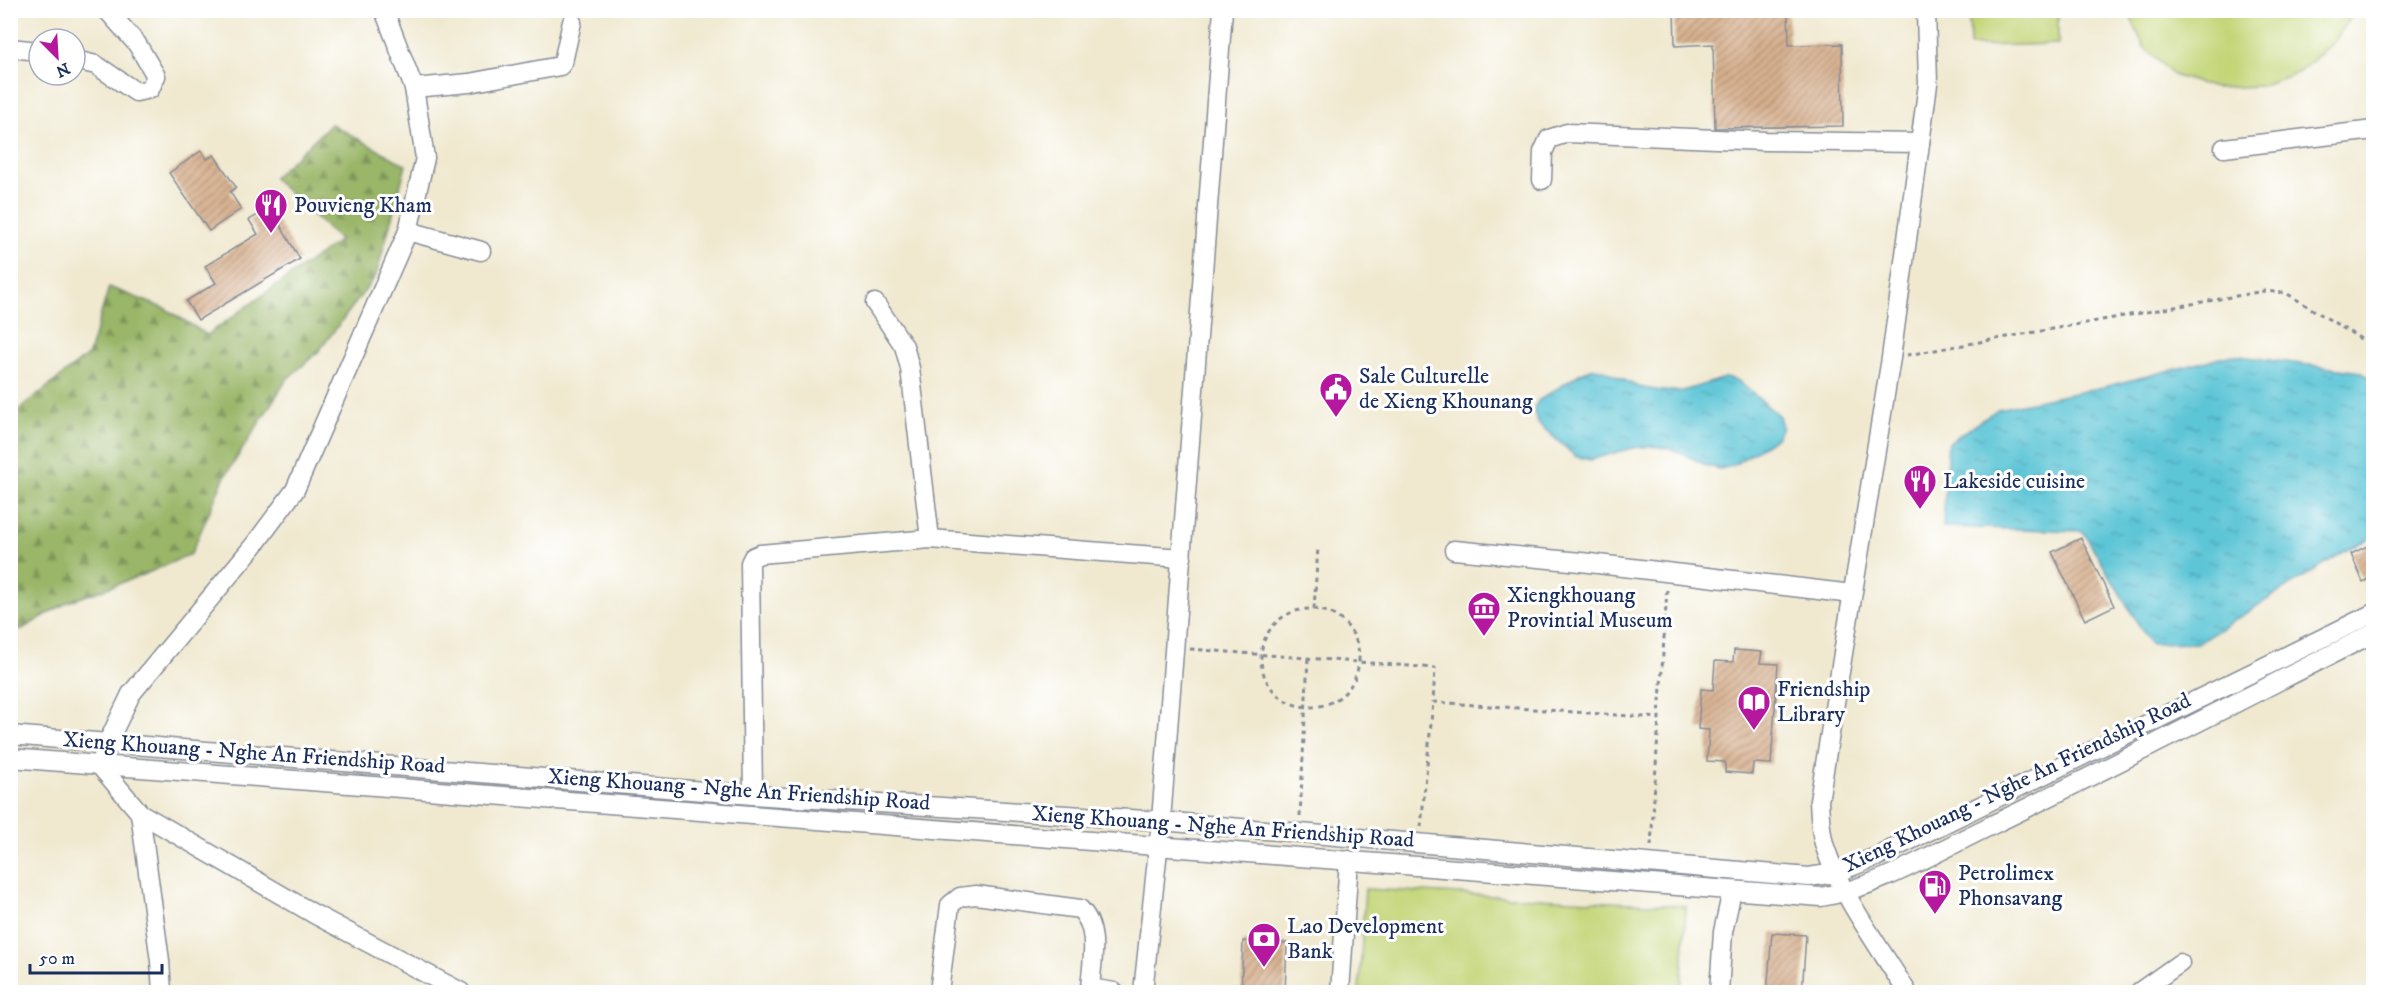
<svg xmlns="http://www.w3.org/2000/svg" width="2384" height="1003" font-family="'IM FELL DW Pica',serif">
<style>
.green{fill:#c3d577;stroke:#6f826a;stroke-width:1.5}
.forest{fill:url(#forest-firs);stroke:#5a7263;stroke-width:1.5}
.water{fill:url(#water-ripples);stroke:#3b7a9a;stroke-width:1.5}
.building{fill:url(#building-hatch)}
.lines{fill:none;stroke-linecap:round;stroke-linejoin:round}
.minor-casing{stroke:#868c97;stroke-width:21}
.path{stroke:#868c97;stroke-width:3;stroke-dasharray:4.5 4.5;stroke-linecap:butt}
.minor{stroke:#fff;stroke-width:18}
.labels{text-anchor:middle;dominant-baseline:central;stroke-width:6;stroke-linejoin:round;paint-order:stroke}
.poi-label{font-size:22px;fill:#1b2f5e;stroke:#fff;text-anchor:start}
.street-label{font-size:22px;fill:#1b2f5e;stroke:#fff}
</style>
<defs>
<pattern id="forest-firs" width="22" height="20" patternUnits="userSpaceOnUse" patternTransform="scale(1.5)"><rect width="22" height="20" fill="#9ab668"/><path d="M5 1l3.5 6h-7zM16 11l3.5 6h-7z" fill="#7d9459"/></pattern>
<pattern id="water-ripples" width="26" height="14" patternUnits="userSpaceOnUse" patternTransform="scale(1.5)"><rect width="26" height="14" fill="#5bc5d6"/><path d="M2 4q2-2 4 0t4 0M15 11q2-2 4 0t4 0" fill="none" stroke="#4aa0b1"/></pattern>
<pattern id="building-hatch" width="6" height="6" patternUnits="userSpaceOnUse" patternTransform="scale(1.5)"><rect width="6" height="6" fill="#d7b08e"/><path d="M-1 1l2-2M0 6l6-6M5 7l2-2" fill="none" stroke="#ae9077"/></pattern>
</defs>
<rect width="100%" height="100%" fill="#fff"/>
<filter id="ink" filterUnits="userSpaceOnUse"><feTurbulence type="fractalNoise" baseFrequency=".0167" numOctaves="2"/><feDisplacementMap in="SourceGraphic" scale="12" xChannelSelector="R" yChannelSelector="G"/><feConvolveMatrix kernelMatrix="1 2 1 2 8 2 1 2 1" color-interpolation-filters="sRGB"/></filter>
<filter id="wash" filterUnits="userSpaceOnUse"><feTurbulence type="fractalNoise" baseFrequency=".008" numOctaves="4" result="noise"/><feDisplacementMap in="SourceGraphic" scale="24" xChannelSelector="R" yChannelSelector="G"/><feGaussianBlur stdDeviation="1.35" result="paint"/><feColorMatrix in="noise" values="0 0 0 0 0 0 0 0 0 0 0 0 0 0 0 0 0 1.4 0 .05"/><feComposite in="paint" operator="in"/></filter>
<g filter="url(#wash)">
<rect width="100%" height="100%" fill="#f0e9d0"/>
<g class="green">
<path d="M1969 11H2058V44L1970 46Z"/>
<path d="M2128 11H2354L2334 42 2299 72 2260 86 2215 88 2173 75 2144 47Z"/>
<path d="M1365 889 1686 906 1681 992H1359Z"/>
</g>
<path class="forest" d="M331 124 406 165 376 276 318 352 287 379 224 478 191 554 143 575 68 602 22 629 11 631V416L89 354 109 287 166 309 207 335 340 240 273 178Z"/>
<g class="water">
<path d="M2232 355 2362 372 2373 381V537L2345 551 2198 643 2150 644 2083 531 1943 527 1948 443 1998 409 2103 387Z"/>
<path d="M1594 368 1604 370 1638 387 1661 391H1683L1724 378 1737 380 1779 416 1782 427 1777 437 1732 466 1720 469 1708 466 1673 449 1651 446 1632 448 1590 460 1575 456 1538 423 1534 412 1538 401 1581 373Z"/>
</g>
<g id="blocks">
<g class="building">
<path d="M1674 10H1788L1789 45 1842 44 1843 126 1715 128 1713 44 1675 46Z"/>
<path d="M201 151 207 159 214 155 236 187 230 192 241 209 209 231 169 173Z"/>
<path d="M270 208 300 259 198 320 186 301 216 283 205 266 258 234 249 220Z"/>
<path d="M2081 538 2114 606 2085 620 2052 552Z"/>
<path d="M2373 543V577L2363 582 2351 554Z"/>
<path d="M1734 650 1762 652 1760 663 1778 664 1771 764 1753 763 1752 774 1725 772V762L1707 761 1709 730 1698 729 1701 689 1713 690 1715 661 1733 662Z"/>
<path d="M1772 933 1806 935 1802 993H1767Z"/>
<path d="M1243 941 1287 943 1285 993H1241Z"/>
</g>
</g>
</g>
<g filter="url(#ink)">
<use href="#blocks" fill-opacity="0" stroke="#868c97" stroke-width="1.5"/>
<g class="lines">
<defs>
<g id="minor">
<path d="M384 10 414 88 425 158 408 231 295 490 255 544 131 694 107 744 100 766 140 813 314 914 461 992"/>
<path d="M10 48 39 51"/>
<path d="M75 60 96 65 136 92 150 89 156 76 137 44 107 10"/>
<path d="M414 88 469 83 560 66 563 62 572 22"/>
<path d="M2224 148 2374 130"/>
<path d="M1542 180 1543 152 1549 139 1567 133 1766 141 1920 143"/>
<path d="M408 231 481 251"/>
<path d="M875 303 904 346 910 368 930 539"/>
<path d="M1454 550 1581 562 1852 594"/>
<path d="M10 735 753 795 1161 821 1809 877 1835 873 1876 857 2374 613"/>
<path d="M10 758 1821 897C1878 888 1939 850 1992 825 2120 763 2246 697 2374 633"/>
<path d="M753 795 750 563 753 557 760 554 930 539 1182 558"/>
<path d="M140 813 160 961 162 992"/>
<path d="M939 992 950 905 960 897 976 895 1080 909C1100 929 1092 961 1090 988L1114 992"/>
<path d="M1143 992 1161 821 1223 10"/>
<path d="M1340 992 1349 860"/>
<path d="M1719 992 1723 932 1732 891"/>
<path d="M1907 992C1881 949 1840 894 1825 847 1820 832 1820 816 1819 801L1891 358 1928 84 1926 10"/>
<path d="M2139 992 2180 963"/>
</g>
</defs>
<use href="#minor" class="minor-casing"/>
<g class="path">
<path d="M1907 355 2264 291 2286 293 2374 347"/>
<path d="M1314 609 1318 547"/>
<circle cx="1310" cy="658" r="49"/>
<path d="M1190 649 1435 668 1433 702"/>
<path d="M1300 816 1308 658"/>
<path d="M1421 827 1433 702 1659 718"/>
<path d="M1651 846 1667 589"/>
</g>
<use href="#minor" class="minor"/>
</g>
</g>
<defs>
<symbol id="restaurant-pin" viewBox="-11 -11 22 30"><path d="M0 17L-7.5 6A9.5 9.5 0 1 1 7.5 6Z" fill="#b5179e" stroke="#fff"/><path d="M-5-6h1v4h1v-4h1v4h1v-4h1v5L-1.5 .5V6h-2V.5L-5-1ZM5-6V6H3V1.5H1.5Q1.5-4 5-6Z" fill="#fff"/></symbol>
<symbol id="civic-pin" viewBox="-11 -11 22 30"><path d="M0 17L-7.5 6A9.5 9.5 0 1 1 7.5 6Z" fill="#b5179e" stroke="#fff"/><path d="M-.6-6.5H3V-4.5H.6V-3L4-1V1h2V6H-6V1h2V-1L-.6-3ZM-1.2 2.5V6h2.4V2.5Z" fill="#fff"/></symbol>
<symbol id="museum-pin" viewBox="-11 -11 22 30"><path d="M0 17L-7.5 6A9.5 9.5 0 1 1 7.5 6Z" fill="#b5179e" stroke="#fff"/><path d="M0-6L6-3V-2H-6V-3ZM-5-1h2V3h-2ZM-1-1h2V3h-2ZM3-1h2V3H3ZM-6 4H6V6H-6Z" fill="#fff"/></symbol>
<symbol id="library-pin" viewBox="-11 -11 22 30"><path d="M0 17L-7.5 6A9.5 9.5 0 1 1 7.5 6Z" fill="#b5179e" stroke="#fff"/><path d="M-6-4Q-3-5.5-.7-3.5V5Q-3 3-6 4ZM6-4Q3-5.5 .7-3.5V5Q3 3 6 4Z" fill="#fff"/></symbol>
<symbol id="fuel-pin" viewBox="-11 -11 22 30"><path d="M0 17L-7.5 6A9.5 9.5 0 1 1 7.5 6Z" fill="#b5179e" stroke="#fff"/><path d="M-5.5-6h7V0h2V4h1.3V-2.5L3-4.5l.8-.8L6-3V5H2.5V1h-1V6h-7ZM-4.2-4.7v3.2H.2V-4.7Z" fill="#fff"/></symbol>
<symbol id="bank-pin" viewBox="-11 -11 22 30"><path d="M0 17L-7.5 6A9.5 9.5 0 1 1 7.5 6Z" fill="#b5179e" stroke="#fff"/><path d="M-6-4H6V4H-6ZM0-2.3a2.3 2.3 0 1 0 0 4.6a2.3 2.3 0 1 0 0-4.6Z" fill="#fff"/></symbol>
</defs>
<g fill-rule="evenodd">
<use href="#restaurant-pin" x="252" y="186" width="38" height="52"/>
<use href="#civic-pin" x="1317" y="370" width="38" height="52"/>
<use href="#restaurant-pin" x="1901" y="462" width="38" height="52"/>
<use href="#museum-pin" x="1465" y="589" width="38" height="52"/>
<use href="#library-pin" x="1735" y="683" width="38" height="52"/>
<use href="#fuel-pin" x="1916" y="867" width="38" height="52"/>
<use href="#bank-pin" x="1245" y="920" width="38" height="52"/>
</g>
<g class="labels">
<g class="poi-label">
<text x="294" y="205">Pouvieng Kham</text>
<text x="1359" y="376">Sale Culturelle<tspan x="1359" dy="25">de Xieng Khounang</tspan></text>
<text x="1943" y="481">Lakeside cuisine</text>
<text x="1507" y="595">Xiengkhouang<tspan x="1507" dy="25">Provintial Museum</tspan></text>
<text x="1777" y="689">Friendship<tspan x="1777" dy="25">Library</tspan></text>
<text x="1958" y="873">Petrolimex<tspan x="1958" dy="25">Phonsavang</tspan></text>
<text x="1287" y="926">Lao Development<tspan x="1287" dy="25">Bank</tspan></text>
</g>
<g class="street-label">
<text transform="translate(254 753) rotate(4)">Xieng Khouang - Nghe An Friendship Road</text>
<text transform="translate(2017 783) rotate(-26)">Xieng Khouang - Nghe An Friendship Road</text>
<text transform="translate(739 790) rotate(4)">Xieng Khouang - Nghe An Friendship Road</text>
<text transform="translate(1223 827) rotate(4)">Xieng Khouang - Nghe An Friendship Road</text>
</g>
</g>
<rect width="2384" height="1003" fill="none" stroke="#fff" stroke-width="36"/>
<g transform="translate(57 57) rotate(156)"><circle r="28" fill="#ffffff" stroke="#a4acbf" stroke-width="1.5"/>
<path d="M0-4.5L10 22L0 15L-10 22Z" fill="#b5179e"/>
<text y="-9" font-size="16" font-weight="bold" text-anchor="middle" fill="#1b2f5e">N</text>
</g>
<path d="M30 964v9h132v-9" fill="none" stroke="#1b2f5e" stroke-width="3"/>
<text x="39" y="964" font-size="18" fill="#1b2f5e" stroke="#ffffff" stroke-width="4.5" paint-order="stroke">50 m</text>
</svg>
